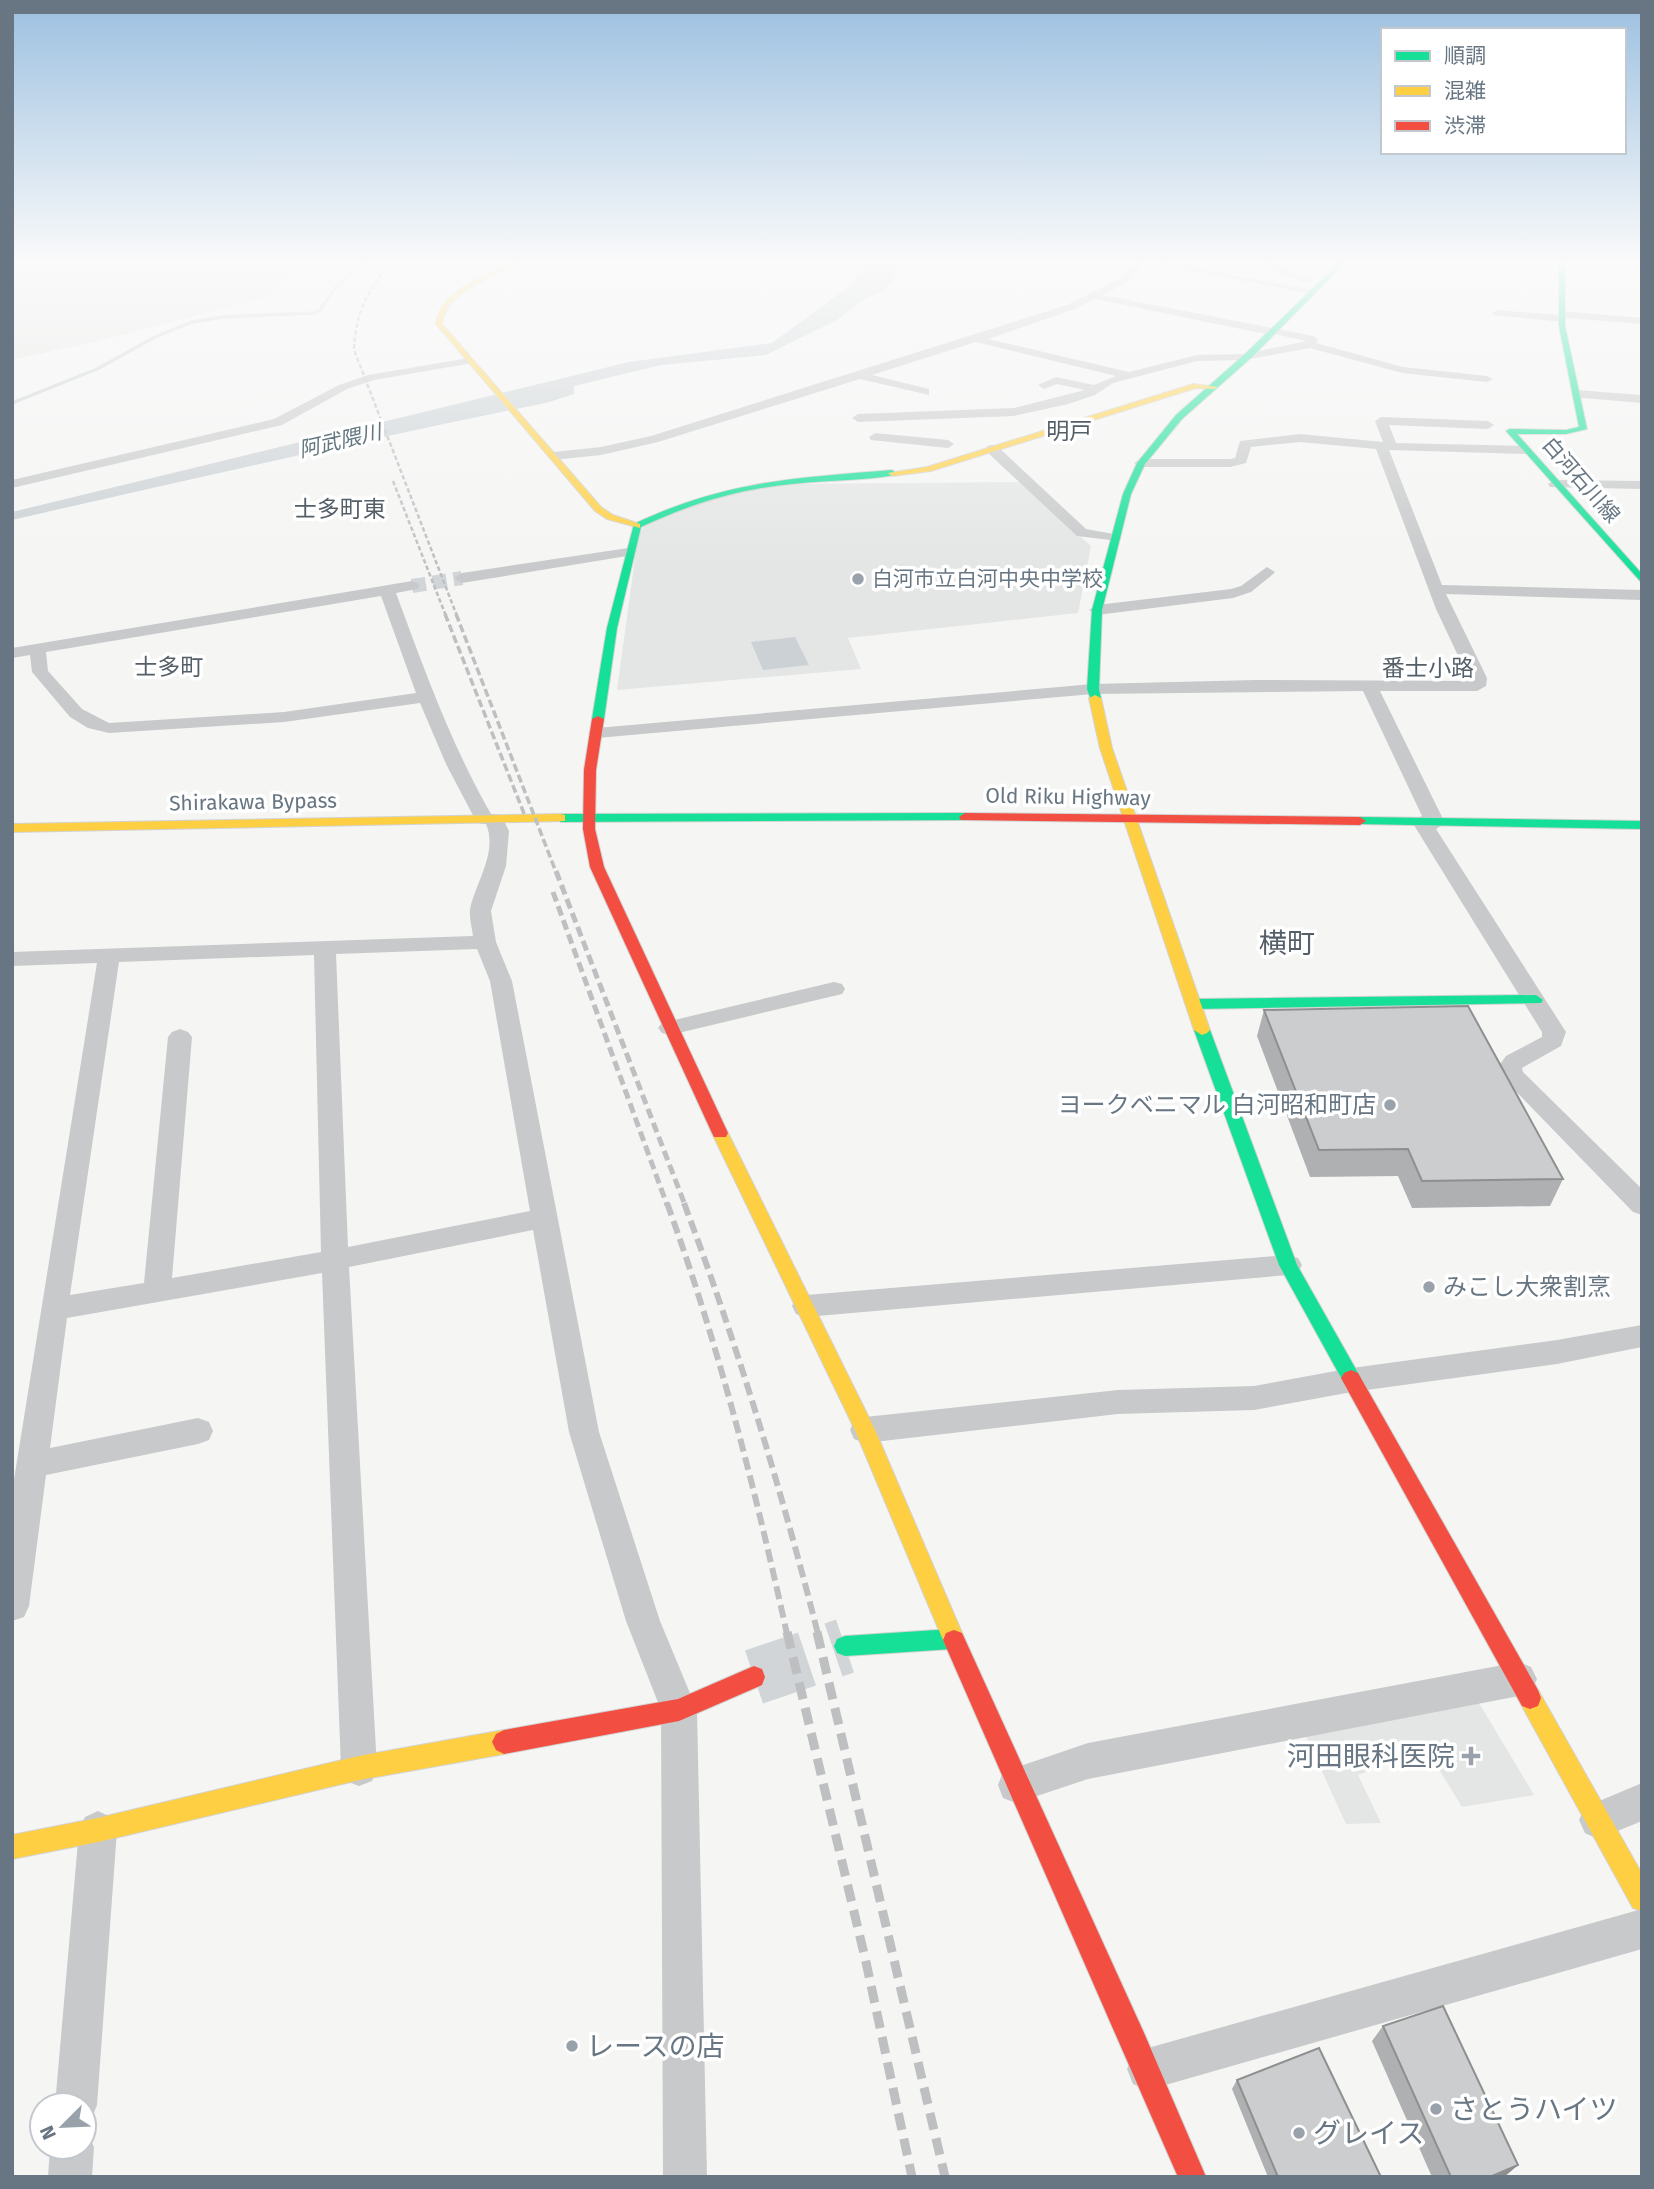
<svg xmlns="http://www.w3.org/2000/svg" width="1654" height="2189" font-family="'Fira Sans','Noto Sans JP',sans-serif">
<style>
.built{fill:#e4e5e5}
.green{fill:#e4e7e2}
.water{fill:#cbd1d4}
.lines{fill:none;stroke-linecap:round;stroke-linejoin:round}
.stream{stroke:#cbd1d4;stroke-width:3.5}
.street-tunnel{stroke:#d2d5d8;stroke-width:14;stroke-dasharray:14 7;stroke-linecap:butt}
.secondary-tunnel{stroke:#d2d5d8;stroke-width:56;stroke-dasharray:56 28;stroke-linecap:butt}
.fast-casing{stroke:#d2d3d3;stroke-width:2}
.slow-casing{stroke:#d2d3d3;stroke-width:2}
.jam-casing{stroke:#d2d3d3;stroke-width:2}
.street{fill:#c8c9ca;fill-rule:evenodd}
.fast{fill:#16e098;fill-rule:evenodd}
.slow{fill:#ffcf43;fill-rule:evenodd}
.jam{fill:#f24e42;fill-rule:evenodd}
.rail-far4{stroke:#bebfc1;stroke-width:2.5;stroke-dasharray:4.5 2.5;stroke-linecap:butt}
.rail-far3{stroke:#bebfc1;stroke-width:3.5;stroke-dasharray:8 3.5;stroke-linecap:butt}
.rail-far2{stroke:#bebfc1;stroke-width:5;stroke-dasharray:10 5;stroke-linecap:butt}
.rail-far1{stroke:#bebfc1;stroke-width:6;stroke-dasharray:13 6;stroke-linecap:butt}
.rail{stroke:#bebfc1;stroke-width:9;stroke-dasharray:17 9;stroke-linecap:butt}
.wall{fill:#afb0b1}
.shaded-wall{fill:#8e9090}
.building{fill:#cbcdce;stroke:#8e9090;stroke-width:2}
.poi-dot{fill:#99a2aa;stroke:#fff;stroke-width:2.5}
.labels{text-anchor:middle;dominant-baseline:central;stroke-width:7;stroke-linejoin:round;paint-order:stroke}
.far-water-label{font-size:21px;font-style:italic;fill:#63777f;stroke:#fff}
.far-street-label{font-size:21px;fill:#677682;stroke:#fff}
.far-poi-label{font-size:21px;fill:#677682;stroke:#fff;text-anchor:start}
.far-quarter-label{font-size:23px;fill:#555f68;stroke:#fff}
.poi-label{font-size:24px;fill:#677682;stroke:#fff;text-anchor:end}
.quarter-label{font-size:28px;fill:#555f68;stroke:#fff}
.near-poi-label{font-size:28px;fill:#677682;stroke:#fff;text-anchor:start}
</style>
<rect width="100%" height="100%" fill="#f5f5f4"/>
<g class="built">
<path d="M1021 482 1091 546 1078 613 848 638 861 669 617 690 638 536 644 527 663 516 747 489 785 484Z"/>
<path d="M1478 1701 1534 1795 1462 1807 1422 1742 1375 1743 1373 1769 1358 1775 1381 1823 1346 1824 1305 1734Z"/>
</g>
<path class="green" d="M12 263H294L270 296 99 341 12 360Z"/>
<g class="water">
<path d="M868 263H904L884 292 866 298 837 320 766 355 661 365 574 386V394L546 403C368 439 190 479 12 520V512L629 362 772 343 847 288Z"/>
<path d="M795 637 809 665 763 670 751 642Z"/>
</g>
<g class="lines">
<path class="stream" d="M12 403 97 369 155 337 192 322 222 317 314 313 320 310 337 286 364 263"/>
<path class="street-tunnel" d="M412 586 462 578"/>
<path class="secondary-tunnel" d="M754 1677 845 1646"/>
<defs>
<g id="fast">
<path d="M1339 263H1345L1252 357 1182 419 1145 464 1131 494 1102 610 1099 689 1101 698 1091 700 1087 689 1092 610 1123 494 1137 463 1176 415 1246 353Z"/>
<path d="M1559 263H1565V326L1587 429 1566 434H1517L1642 574V583L1506 431 1510 429 1566 430 1579 427 1559 326Z"/>
<path d="M892 470 896 473 895 475C861 481 826 480 792 484 738 489 690 504 641 527L617 628 604 719 594 721 592 719 607 628 634 524C724 481 795 478 892 470Z"/>
<path d="M965 813 971 817 969 820 561 822 555 818 561 814Z"/>
<path d="M1360 817 1642 821V829L1356 824 1354 821Z"/>
<path d="M1536 995 1543 1000 1541 1003 1193 1009 1186 1004 1193 999Z"/>
<path d="M1202 1025 1210 1030 1297 1265 1358 1373 1361 1378 1358 1383 1351 1386 1344 1383 1279 1265 1194 1030Z"/>
<path d="M952 1629 960 1632 963 1639 960 1646 952 1649 845 1656 837 1653 834 1646 837 1639 845 1636Z"/>
</g>
<g id="slow">
<path d="M509 263H516C492 280 446 290 442 324L601 507 613 515 640 524V528L607 519 595 511 436 324C440 291 483 277 509 263Z"/>
<path d="M1193 384 1218 387 1214 389 1196 388 931 471 892 476 888 473 927 467Z"/>
<path d="M1095 695 1101 698 1112 748 1210 1030 1207 1033 1202 1035 1194 1030 1100 748 1089 698Z"/>
<path d="M561 814 565 815V821L12 832V824Z"/>
<path d="M720 1127 728 1133 875 1430 965 1640 962 1647 954 1650 946 1647 855 1430 712 1133Z"/>
<path d="M1530 1687 1538 1690 1642 1874V1911L1633 1908 1522 1706 1519 1698 1522 1690Z"/>
<path d="M504 1730 512 1734 516 1742 512 1750 504 1754 359 1780 98 1842 12 1859V1835L98 1818 359 1756Z"/>
</g>
<g id="jam">
<path d="M598 716 604 719 596 770 595 829 604 867 728 1133 726 1137H714L712 1133 590 867 583 829 584 770 592 719Z"/>
<path d="M965 813 1360 817 1366 821 1360 825 961 820 959 817Z"/>
<path d="M1351 1370 1358 1373 1538 1690 1541 1698 1538 1706 1530 1709 1522 1706 1341 1378 1344 1373Z"/>
<path d="M954 1630 962 1633 1144 2033 1206 2177H1178L943 1640 946 1633Z"/>
<path d="M754 1666 762 1669 765 1677 762 1685 679 1721 504 1754 496 1750 492 1742 496 1734 504 1730 678 1699Z"/>
</g>
</defs>
<use href="#fast" class="fast-casing"/>
<use href="#slow" class="slow-casing"/>
<use href="#jam" class="jam-casing"/>
<g class="street">
<path d="M1131 263H1141C1137 280 1117 287 1103 295L1313 336 1318 339 1316 343 1403 367 1487 376 1493 379 1487 382 1402 373 1310 348 1244 360 1197 361 1113 383 1095 395 1068 404 1014 416 858 422 852 418 858 414 1014 408 1085 390 1057 384 1044 389 1038 385 1056 377 1094 385 1116 376 976 342 872 375 929 389V395L860 379 658 442 601 455 553 460 547 456 553 452 601 447 651 436 1067 305 1119 279ZM1095 299 1270 335 1274 334 1307 341 1244 354 1197 355 1129 372 988 339 1075 309Z"/>
<path d="M1149 263H1168L1318 291 1313 294Z"/>
<path d="M1261 263H1273L1312 281 1304 283Z"/>
<path d="M1497 310 1558 315 1562 311 1642 318V324L1567 318 1563 322 1493 315 1492 313Z"/>
<path d="M469 358 475 361 473 363 374 380 347 389 282 425 12 488V480L274 419 339 385 368 375Z"/>
<path d="M1576 390 1642 395V403L1572 397V391Z"/>
<path d="M1381 417 1488 421 1494 425 1488 429 1389 425 1396 443 1526 446 1532 450 1526 454 1389 450 1442 585 1642 590V600L1446 594 1487 678 1486 686 1477 691H1380L1445 823 1436 829 1566 1032 1561 1046 1522 1068 1523 1072 1642 1189V1215L1633 1212 1500 1075 1498 1067 1506 1056 1542 1037V1032L1412 822 1422 816 1363 691 1093 694 597 738 588 733 597 728 1093 684 1256 680 1470 681 1436 609 1376 449 1300 442 1251 447 1246 463 1230 467H1141L1134 463 1141 459H1230L1235 458 1240 441 1300 434 1383 442 1375 421Z"/>
<path d="M875 433 948 440 954 444 948 448 871 440 869 437Z"/>
<path d="M992 445 997 446 1086 529 1119 535 1121 538 1119 541 1077 536 987 452V446Z"/>
<path d="M1555 480 1642 481V489L1550 487 1548 484Z"/>
<path d="M628 548 633 549 635 552 633 555 462 583 454 578 462 573Z"/>
<path d="M1267 567 1275 572 1272 575 1251 592 1233 598 1097 615 1089 610 1097 605 1231 589 1241 586Z"/>
<path d="M412 581 417 583 420 586 417 589 396 593C424 669 451 744 491 814L501 815 509 831 506 866 491 911 496 942 512 981 599 1432 660 1621 697 1710 707 2177H663L661 1710 626 1621 569 1432 533 1230 349 1267 377 1768 372 1781 359 1786 346 1781 341 1768 322 1273 67 1318 50 1448 198 1418 209 1422 213 1431 209 1440 198 1444 46 1475 29 1606 24 1617 12 1621V1492L97 963 12 966V952L473 936C472 928 469 917 470 909 476 882 498 852 486 824L477 823 446 764 420 703 284 722 109 733 88 728 70 717 32 672 30 655 12 658V648ZM381 596 416 693 284 712 109 723 82 709 48 671 46 652ZM477 949 490 981 530 1211 348 1247 336 954ZM314 955 321 1252 172 1278 192 1037 188 1032 180 1029 172 1032 168 1037 144 1283 70 1295 119 962Z"/>
<path d="M834 982 842 984 845 989 842 994 670 1035 662 1033 658 1028 662 1023 670 1021Z"/>
<path d="M1288 1255 1298 1258 1302 1265 1298 1272 1288 1275 806 1317 796 1314 792 1306 796 1298 806 1295Z"/>
<path d="M1642 1325V1347L1557 1364 1352 1392 1254 1410 1118 1414 865 1443 854 1439 850 1430 854 1421 865 1417 1118 1390 1254 1386 1352 1368 1557 1340Z"/>
<path d="M1519 1662 1531 1667 1537 1679 1531 1691 1519 1696 1088 1779 1016 1803 1003 1798 998 1785 1003 1772 1088 1743Z"/>
<path d="M1642 1783V1821L1598 1839 1585 1833 1579 1820 1585 1807Z"/>
<path d="M98 1811 111 1817 117 1830 97 2105 91 2120 84 2123V2105H55L79 1830 85 1817Z"/>
<path d="M1642 1909V1949L1148 2090 1133 2084 1127 2069 1133 2054 1148 2048Z"/>
<path d="M84 2130 87 2132 94 2147 92 2177H48L50 2147H84Z"/>
</g>
<use href="#fast" class="fast"/>
<use href="#slow" class="slow"/>
<use href="#jam" class="jam"/>
<g class="rail-far4">
<path d="M391 263C368 288 355 315 354 350L457 616"/>
<path d="M393 481 446 616"/>
</g>
<g class="rail-far3">
<path d="M445 614 525 816"/>
<path d="M456 614 556 872"/>
</g>
<g class="rail-far2">
<path d="M556 871 685 1205"/>
<path d="M553 892 667 1205"/>
</g>
<g class="rail-far1">
<path d="M667 1203C718 1343 755 1488 787 1634"/>
<path d="M684 1203C737 1344 781 1488 818 1634"/>
</g>
<g class="rail">
<path d="M787 1632 866 1962 912 2177"/>
<path d="M817 1632 945 2177"/>
</g>
</g>
<g class="wall">
<path d="M1264 1010 1563 1179 1550 1206 1412 1208 1398 1176 1310 1177 1257 1036Z"/>
<path d="M1383 2026 1518 2165 1504 2177H1432L1372 2041Z"/>
<path d="M1237 2080 1381 2177H1268L1232 2089Z"/>
</g>
<path class="shaded-wall" d="M1518 2165 1504 2177H1490Z"/>
<g class="building">
<path d="M1468 1006 1563 1179 1422 1181 1408 1149 1319 1150 1264 1010Z"/>
<path d="M1443 2006 1518 2165 1490 2177H1451L1383 2026Z"/>
<path d="M1319 2048 1381 2177H1278L1237 2080Z"/>
</g>
<linearGradient id="sky" x2="0" y2="1"><stop stop-color="#9cc0e0"/><stop offset="0.46" stop-color="#fafafa"/><stop offset="1" stop-color="#fafafa" stop-opacity="0"/></linearGradient>
<rect width="1654" height="569" fill="url(#sky)"/>
<g class="poi-dot">
<circle cx="858" cy="579" r="7"/>
<circle cx="1390" cy="1105" r="7"/>
<circle cx="1429" cy="1287" r="7"/>
<path d="M1467.5 1745.5h7v7h7v7h-7v7h-7v-7h-7v-7h7z"/>
<circle cx="572" cy="2046" r="7"/>
<circle cx="1436" cy="2109" r="7"/>
<circle cx="1299" cy="2133" r="7"/>
</g>
<g class="labels">
<g class="far-water-label">
<text transform="translate(340 441) rotate(-13)">阿武隈川</text>
</g>
<g class="far-street-label">
<text transform="translate(1581 480) rotate(49)">白河石川線</text>
<text transform="translate(1068 797) rotate(1)">Old Riku Highway</text>
<text transform="translate(253 802) rotate(-1)">Shirakawa Bypass</text>
</g>
<g class="far-poi-label">
<text x="872" y="579">白河市立白河中央中学校</text>
</g>
<g class="far-quarter-label">
<text x="1069" y="431">明戸</text>
<text x="340" y="509">士多町東</text>
<text x="169" y="667">士多町</text>
<text x="1428" y="668">番士小路</text>
</g>
<g class="poi-label">
<text x="1376" y="1105">ヨークベニマル 白河昭和町店</text>
<text x="1443" y="1287" text-anchor="start">みこし大衆割烹</text>
</g>
<g class="quarter-label">
<text x="1287" y="943">横町</text>
</g>
<g class="near-poi-label">
<text x="1455" y="1756" text-anchor="end">河田眼科医院</text>
<text x="586" y="2046">レースの店</text>
<text x="1450" y="2109">さとうハイツ</text>
<text x="1313" y="2133">グレイス</text>
</g>
</g>
<rect width="1654" height="2189" fill="none" stroke="#677682" stroke-width="28"/>
<rect x="1381" y="28" width="245" height="126" fill="#ffffff" stroke="#c2c8cd" stroke-width="2"/>
<rect x="1395" y="51" width="35" height="10" fill="#16e098" stroke="#c2c8cd" stroke-width="2"/>
<text x="1444" y="63" font-size="21" fill="#677682">順調</text>
<rect x="1395" y="86" width="35" height="10" fill="#ffcf43" stroke="#c2c8cd" stroke-width="2"/>
<text x="1444" y="98" font-size="21" fill="#677682">混雑</text>
<rect x="1395" y="121" width="35" height="10" fill="#f24e42" stroke="#c2c8cd" stroke-width="2"/>
<text x="1444" y="133" font-size="21" fill="#677682">渋滞</text>
<g transform="translate(63 2126) rotate(246)"><circle r="33" fill="#ffffff" stroke="#c2c8cd" stroke-width="2"/>
<path d="M0-5L12 26L0 18L-12 26Z" fill="#99a2aa"/>
<text y="-10" font-size="19" font-weight="bold" text-anchor="middle" fill="#677682">N</text>
</g>
</svg>
